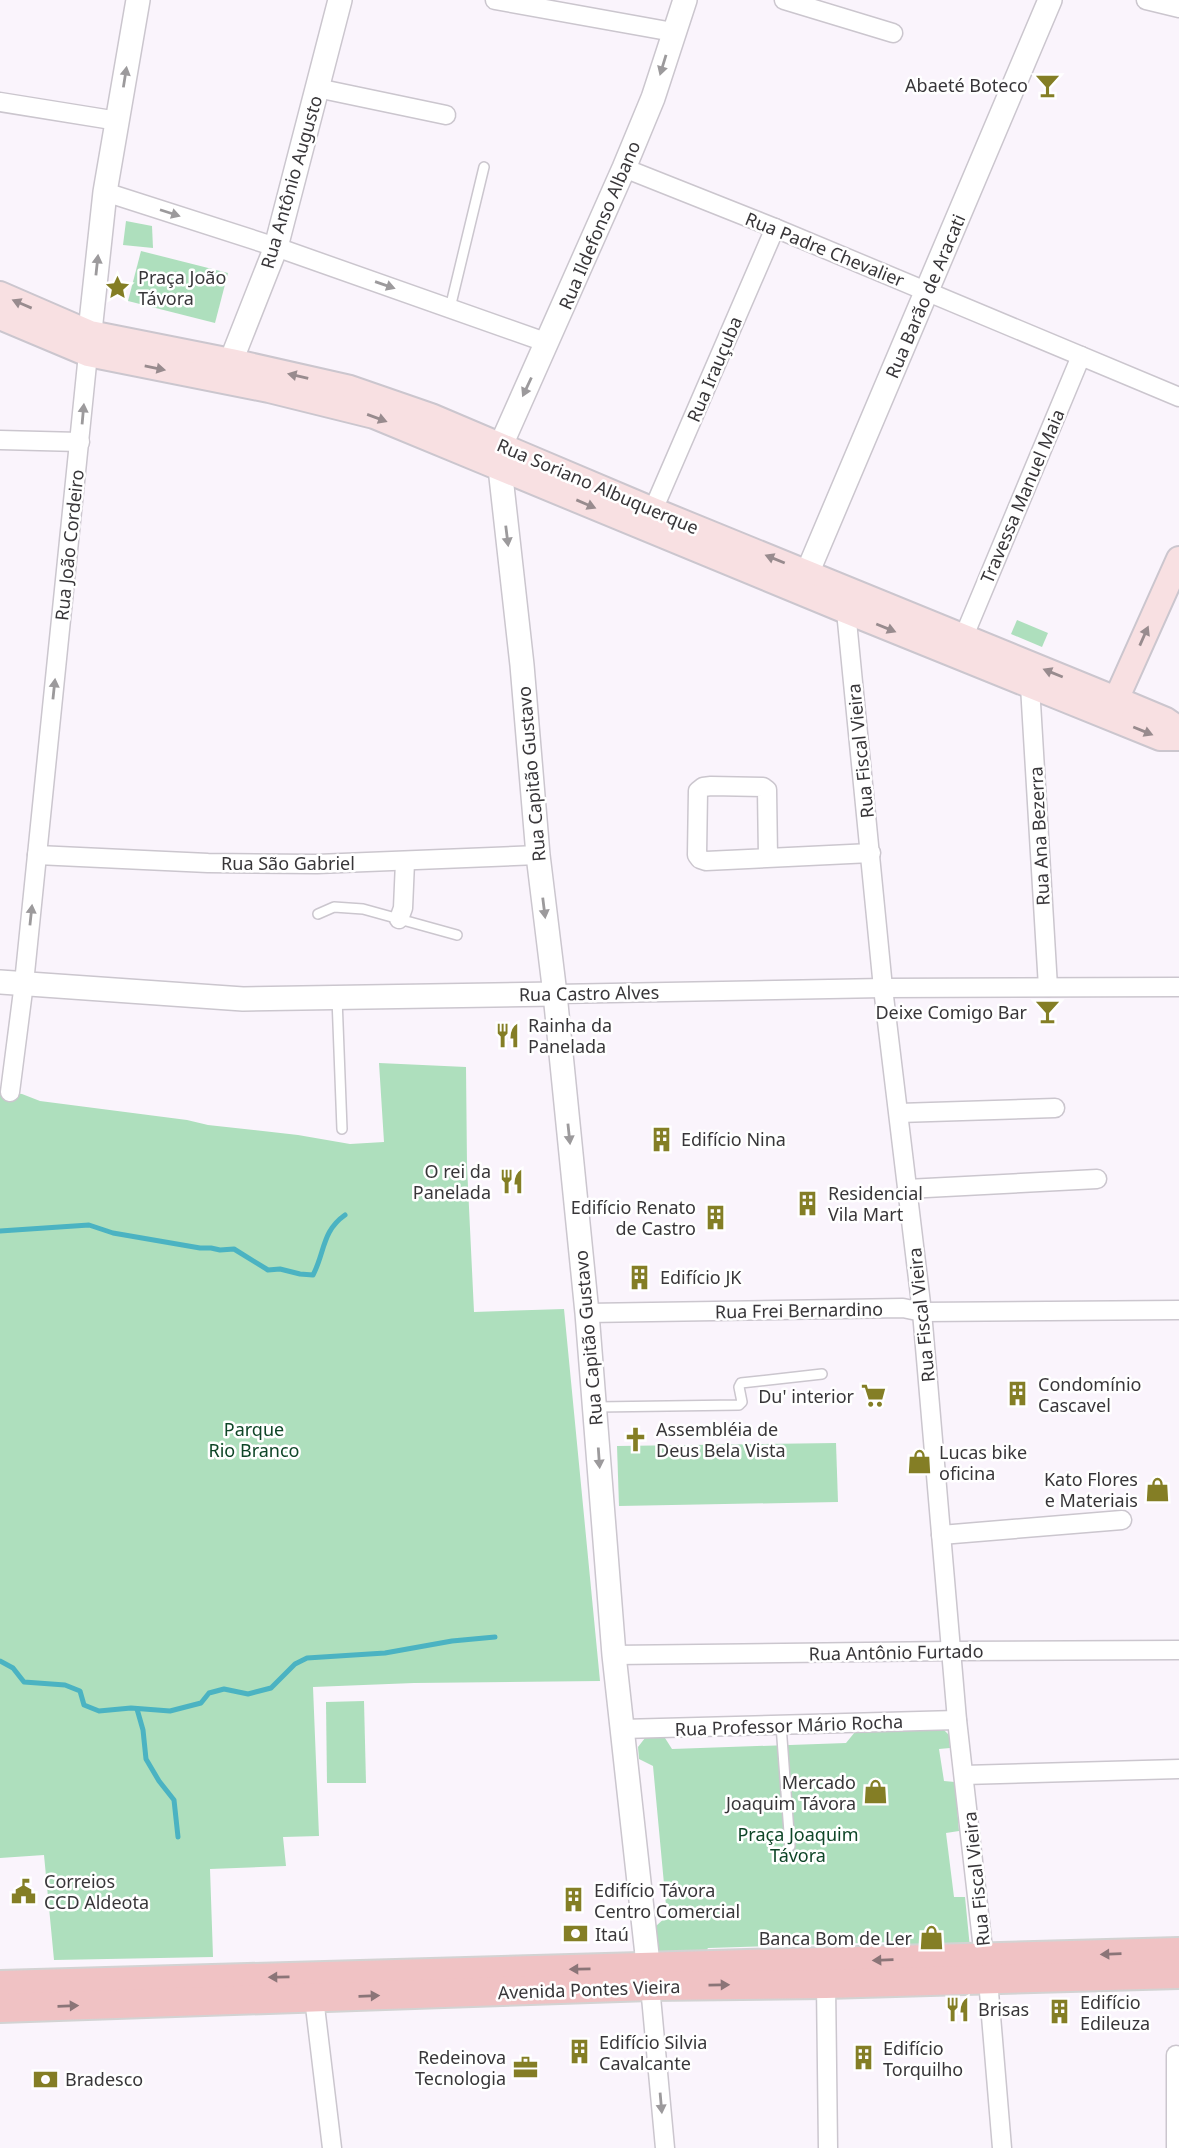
<svg xmlns="http://www.w3.org/2000/svg" width="1179" height="2148" font-family="'Noto Sans',sans-serif">
<style>
.green{fill:#aedfbd}
.lines{fill:none;stroke-linecap:round;stroke-linejoin:round}
.stream{stroke:#4bb3c2;stroke-width:5}
.service-casing{stroke:#cbc6ce;stroke-width:12}
.minor-casing{stroke:#cbc6ce;stroke-width:21}
.tertiary-casing{stroke:#cbc6ce;stroke-width:26}
.secondary-casing{stroke:#cbc6ce;stroke-width:28}
.primary-casing{stroke:#d3d3d3;stroke-width:32}
.service{stroke:#fff;stroke-width:9}
.minor{stroke:#fff;stroke-width:18}
.tertiary{stroke:#fff;stroke-width:23}
.secondary{stroke:#f8e0e2;stroke-width:24}
.primary{stroke:#f0c2c4;stroke-width:28}
.oneway{fill:#9c9a9c}
.oneway2{fill:#988b8e}
.oneway3{fill:#8b7578}
.labels{text-anchor:middle;dominant-baseline:central;stroke-width:5;stroke-linejoin:round;paint-order:stroke}
.poi-label{font-size:18px;fill:#383639;stroke:#fff;text-anchor:start}
.street-label{font-size:18px;fill:#383639;stroke:#fff}
.park-label{font-size:18px;fill:#0e4527;stroke:#fff}
</style>
<rect width="100%" height="100%" fill="#faf4fc"/>
<g class="green">
<path d="M126 221 152 226 153 248 123 245Z"/>
<path d="M141 251 228 273 215 323 128 301Z"/>
<path d="M1017 620 1048 633 1042 647 1011 634Z"/>
<path d="M379 1063 466 1067 467 1166 474 1312 564 1309 600 1681 414 1683 313 1687 319 1836 283 1837 286 1866 210 1869 213 1957 54 1960 44 1855 0 1858V1091L22 1094 40 1101 187 1120 208 1125 298 1135 350 1144 384 1142Z"/>
<path d="M836 1443 838 1502 619 1506 617 1446Z"/>
<path d="M364 1701 366 1783H327L326 1702Z"/>
<path d="M944 1730 949 1735 950 1748 939 1749 944 1781 955 1782 959 1831 946 1833 954 1897H965L970 1948 898 1951 892 1942 708 1948 702 1957H663L659 1951 656 1926 667 1916 653 1766 639 1759 638 1747 645 1738H665L672 1749 846 1743 855 1732Z"/>
</g>
<g class="lines">
<g class="stream">
<path d="M0 1231 89 1225 113 1233 200 1248H211L220 1250 234 1249 268 1270 280 1269 300 1274 313 1275C325 1252 322 1231 345 1215"/>
<path d="M0 1661 13 1668 24 1682 65 1685 80 1691 84 1705 99 1711 131 1708 170 1711 201 1703 209 1693 224 1689 248 1694 271 1688 295 1664 307 1658 385 1653 452 1641 495 1637"/>
<path d="M137 1709 143 1730 146 1759 159 1781 174 1800 178 1837"/>
</g>
<defs>
<g id="service">
<path d="M450 308 484 167"/>
<path d="M318 914 334 907 363 909 457 935"/>
<path d="M337 998 342 1129"/>
<path d="M597 1407 739 1405 742 1402 739 1387 741 1383 822 1374"/>
<path d="M781 1725 790 1846"/>
</g>
<g id="minor">
<path d="M495 0 673 32"/>
<path d="M784 0 893 33"/>
<path d="M1146 0 1179 8"/>
<path d="M317 88 446 115"/>
<path d="M0 102 118 121"/>
<path d="M624 168 775 228 1179 397"/>
<path d="M105 192 276 247 548 343"/>
<path d="M0 440 80 442"/>
<path d="M653 510 775 228"/>
<path d="M848 604 846 611 883 988 922 1312 957 1720 984 1958"/>
<path d="M964 636 1081 356"/>
<path d="M1030 686 1048 987"/>
<path d="M37 855 208 863 317 864 538 855"/>
<path d="M768 857 767 790 763 787 711 786 703 787 698 791 697 855 700 859 706 861 871 853"/>
<path d="M399 919 403 908 405 862"/>
<path d="M555 994 883 988 1179 987"/>
<path d="M10 1092 24 983 88 354"/>
<path d="M899 1113 1055 1108"/>
<path d="M907 1189 1097 1179"/>
<path d="M587 1313 903 1308 922 1312 1179 1310"/>
<path d="M941 1535 1122 1520"/>
<path d="M614 1655 951 1651 1179 1650"/>
<path d="M622 1729 957 1720"/>
<path d="M964 1775 1179 1769"/>
<path d="M988 1980 1002 2148"/>
<path d="M826 1984 828 2148"/>
<path d="M650 1986 665 2148"/>
<path d="M314 1998 332 2148"/>
<path d="M1176 2055V2148"/>
</g>
<g id="tertiary">
<path d="M88 350 105 192 138 0"/>
<path d="M231 361 276 247 340 0"/>
<path d="M800 590 1050 0"/>
<path d="M0 982 243 999 555 994"/>
<path d="M650 1982 614 1655 587 1313 555 994 538 855 522 665 500 468 501 445 624 168 653 98 685 0"/>
</g>
<g id="secondary">
<path d="M0 294 90 333 231 361 350 388 431 416 653 510 1116 699 1166 720 1179 729"/>
<path d="M0 317 88 354 269 390 374 416 846 611 1160 738H1179"/>
<path d="M1110 713 1179 559"/>
</g>
<g id="primary">
<path d="M0 1985 1179 1952"/>
<path d="M0 2008 650 1986 826 1984 1179 1974"/>
</g>
</defs>
<use href="#service" class="service-casing"/>
<use href="#minor" class="minor-casing"/>
<use href="#tertiary" class="tertiary-casing"/>
<use href="#secondary" class="secondary-casing"/>
<use href="#primary" class="primary-casing"/>
<use href="#service" class="service"/>
<use href="#minor" class="minor"/>
<use href="#tertiary" class="tertiary"/>
<use href="#secondary" class="secondary"/>
<use href="#primary" class="primary"/>
</g>
<defs><path id="oneway-solid" d="M-6-.8H1V-3.2L6.5 0L1 3.2V.8H-6Z" transform="scale(1.75)"/></defs>
<g class="oneway">
<use href="#oneway-solid" transform="translate(663 65) rotate(107)"/>
<use href="#oneway-solid" transform="translate(125 77) rotate(-81)"/>
<use href="#oneway-solid" transform="translate(170 213) rotate(18)"/>
<use href="#oneway-solid" transform="translate(97 265) rotate(-84)"/>
<use href="#oneway-solid" transform="translate(385 285) rotate(19)"/>
<use href="#oneway-solid" transform="translate(527 387) rotate(115)"/>
<use href="#oneway-solid" transform="translate(83 414) rotate(-85)"/>
<use href="#oneway-solid" transform="translate(507 536) rotate(83)"/>
<use href="#oneway-solid" transform="translate(54 689) rotate(-84)"/>
<use href="#oneway-solid" transform="translate(544 908) rotate(83)"/>
<use href="#oneway-solid" transform="translate(31 915) rotate(-84)"/>
<use href="#oneway-solid" transform="translate(569 1134) rotate(84)"/>
<use href="#oneway-solid" transform="translate(599 1458) rotate(86)"/>
<use href="#oneway-solid" transform="translate(661 2103) rotate(85)"/>
</g>
<g class="oneway2">
<use href="#oneway-solid" transform="translate(22 304) rotate(-157)"/>
<use href="#oneway-solid" transform="translate(155 368) rotate(11)"/>
<use href="#oneway-solid" transform="translate(298 376) rotate(-167)"/>
<use href="#oneway-solid" transform="translate(377 418) rotate(20)"/>
<use href="#oneway-solid" transform="translate(586 504) rotate(23)"/>
<use href="#oneway-solid" transform="translate(775 559) rotate(-158)"/>
<use href="#oneway-solid" transform="translate(886 628) rotate(22)"/>
<use href="#oneway-solid" transform="translate(1144 636) rotate(-66)"/>
<use href="#oneway-solid" transform="translate(1053 673) rotate(-158)"/>
<use href="#oneway-solid" transform="translate(1143 731) rotate(22)"/>
</g>
<g class="oneway3">
<use href="#oneway-solid" transform="translate(1111 1954) rotate(178)"/>
<use href="#oneway-solid" transform="translate(883 1960) rotate(178)"/>
<use href="#oneway-solid" transform="translate(580 1969) rotate(179)"/>
<use href="#oneway-solid" transform="translate(279 1977) rotate(179)"/>
<use href="#oneway-solid" transform="translate(719 1985) rotate(-1)"/>
<use href="#oneway-solid" transform="translate(369 1996) rotate(-2)"/>
<use href="#oneway-solid" transform="translate(68 2006) rotate(-2)"/>
</g>
<defs>
<symbol id="bar-bare" viewBox="-9 -9 18 18"><path d="M-6-5H6L.8 .8V4.5H3.5V6h-7V4.5H-.8V.8Z" fill="#847e25" stroke="#fff" stroke-width="2.5" paint-order="stroke"/></symbol>
<symbol id="sight-bare" viewBox="-9 -9 18 18"><path d="M0-6L1.8-2.2L6-1.7L2.9 1.2L3.7 5.4L0 3.3L-3.7 5.4L-2.9 1.2L-6-1.7L-1.8-2.2Z" fill="#847e25" stroke="#fff" stroke-width="2.5" paint-order="stroke"/></symbol>
<symbol id="restaurant-bare" viewBox="-9 -9 18 18"><path d="M-5-6h1v4h1v-4h1v4h1v-4h1v5L-1.5 .5V6h-2V.5L-5-1ZM5-6V6H3V1.5H1.5Q1.5-4 5-6Z" fill="#847e25" stroke="#fff" stroke-width="2.5" paint-order="stroke"/></symbol>
<symbol id="building-bare" viewBox="-9 -9 18 18"><path d="M-4-6H4V6H1V3H-1V6H-4ZM-2.5-4.3h1.7v1.8h-1.7ZM.8-4.3h1.7v1.8H.8ZM-2.5-1h1.7V.8h-1.7ZM.8-1h1.7V.8H.8Z" fill="#847e25" stroke="#fff" stroke-width="2.5" paint-order="stroke"/></symbol>
<symbol id="supermarket-bare" viewBox="-9 -9 18 18"><path d="M-6-5.5h2.5l.6 2H6L4.5 2H-2.5L-4.4-4H-6ZM-1.5 3.2a1.3 1.3 0 1 0 .1 0ZM3 3.2a1.3 1.3 0 1 0 .1 0Z" fill="#847e25" stroke="#fff" stroke-width="2.5" paint-order="stroke"/></symbol>
<symbol id="church-bare" viewBox="-9 -9 18 18"><path d="M-1.2-6h2.4v3.5h3.3v2.4h-3.3V6h-2.4V-.1h-3.3v-2.4h3.3Z" fill="#847e25" stroke="#fff" stroke-width="2.5" paint-order="stroke"/></symbol>
<symbol id="shop-bare" viewBox="-9 -9 18 18"><path d="M-5-2.5h2.3a2.7 3.5 0 0 1 5.4 0H5L5.5 6h-11ZM-1.5-2.5h3a1.5 2.3 0 0 0-3 0Z" fill="#847e25" stroke="#fff" stroke-width="2.5" paint-order="stroke"/></symbol>
<symbol id="civic-bare" viewBox="-9 -9 18 18"><path d="M-.6-6.5H3V-4.5H.6V-3L4-1V1h2V6H-6V1h2V-1L-.6-3ZM-1.2 2.5V6h2.4V2.5Z" fill="#847e25" stroke="#fff" stroke-width="2.5" paint-order="stroke"/></symbol>
<symbol id="bank-bare" viewBox="-9 -9 18 18"><path d="M-6-4H6V4H-6ZM0-2.3a2.3 2.3 0 1 0 0 4.6a2.3 2.3 0 1 0 0-4.6Z" fill="#847e25" stroke="#fff" stroke-width="2.5" paint-order="stroke"/></symbol>
<symbol id="office-bare" viewBox="-9 -9 18 18"><path d="M-6-3h4V-5.5h4V-3h4V5H-6ZM-1-4.5V-3h2v-1.5ZM-6 0V1H6V0Z" fill="#847e25" stroke="#fff" stroke-width="2.5" paint-order="stroke"/></symbol>
</defs>
<g fill-rule="evenodd">
<use href="#bar-bare" x="1030" y="68" width="35" height="35"/>
<use href="#sight-bare" x="100" y="270" width="35" height="35"/>
<use href="#bar-bare" x="1030" y="994" width="35" height="35"/>
<use href="#restaurant-bare" x="490" y="1018" width="35" height="35"/>
<use href="#building-bare" x="644" y="1122" width="35" height="35"/>
<use href="#restaurant-bare" x="494" y="1164" width="35" height="35"/>
<use href="#building-bare" x="790" y="1186" width="35" height="35"/>
<use href="#building-bare" x="698" y="1200" width="35" height="35"/>
<use href="#building-bare" x="622" y="1260" width="35" height="35"/>
<use href="#building-bare" x="1000" y="1376" width="35" height="35"/>
<use href="#supermarket-bare" x="856" y="1378" width="35" height="35"/>
<use href="#church-bare" x="618" y="1422" width="35" height="35"/>
<use href="#shop-bare" x="902" y="1444" width="35" height="35"/>
<use href="#shop-bare" x="1140" y="1472" width="35" height="35"/>
<use href="#shop-bare" x="858" y="1774" width="35" height="35"/>
<use href="#civic-bare" x="6" y="1874" width="35" height="35"/>
<use href="#building-bare" x="556" y="1882" width="35" height="35"/>
<use href="#bank-bare" x="558" y="1916" width="35" height="35"/>
<use href="#shop-bare" x="914" y="1920" width="35" height="35"/>
<use href="#restaurant-bare" x="940" y="1992" width="35" height="35"/>
<use href="#building-bare" x="1042" y="1994" width="35" height="35"/>
<use href="#building-bare" x="562" y="2034" width="35" height="35"/>
<use href="#building-bare" x="846" y="2040" width="35" height="35"/>
<use href="#office-bare" x="508" y="2050" width="35" height="35"/>
<use href="#bank-bare" x="28" y="2062" width="35" height="35"/>
</g>
<g class="labels">
<g class="poi-label">
<text x="1028" y="85" text-anchor="end">Abaeté Boteco</text>
<text x="138" y="277">Praça João<tspan x="138" dy="21">Távora</tspan></text>
<text x="1027" y="1012" text-anchor="end">Deixe Comigo Bar</text>
<text x="528" y="1025">Rainha da<tspan x="528" dy="21">Panelada</tspan></text>
<text x="681" y="1139">Edifício Nina</text>
<text x="491" y="1171" text-anchor="end">O rei da<tspan x="491" dy="21">Panelada</tspan></text>
<text x="828" y="1193">Residencial<tspan x="828" dy="21">Vila Mart</tspan></text>
<text x="696" y="1207" text-anchor="end">Edifício Renato<tspan x="696" dy="21">de Castro</tspan></text>
<text x="660" y="1277">Edifício JK</text>
<text x="1038" y="1384">Condomínio<tspan x="1038" dy="21">Cascavel</tspan></text>
<text x="854" y="1396" text-anchor="end">Du' interior</text>
<text x="656" y="1429">Assembléia de<tspan x="656" dy="21">Deus Bela Vista</tspan></text>
<text x="939" y="1452">Lucas bike<tspan x="939" dy="21">oficina</tspan></text>
<text x="1138" y="1479" text-anchor="end">Kato Flores<tspan x="1138" dy="21">e Materiais</tspan></text>
<text x="856" y="1782" text-anchor="end">Mercado<tspan x="856" dy="21">Joaquim Távora</tspan></text>
<text x="44" y="1881">Correios<tspan x="44" dy="21">CCD Aldeota</tspan></text>
<text x="594" y="1890">Edifício Távora<tspan x="594" dy="21">Centro Comercial</tspan></text>
<text x="595" y="1934">Itaú</text>
<text x="912" y="1938" text-anchor="end">Banca Bom de Ler</text>
<text x="1080" y="2002">Edifício<tspan x="1080" dy="21">Edileuza</tspan></text>
<text x="978" y="2009">Brisas</text>
<text x="599" y="2042">Edifício Silvia<tspan x="599" dy="21">Cavalcante</tspan></text>
<text x="883" y="2048">Edifício<tspan x="883" dy="21">Torquilho</tspan></text>
<text x="506" y="2057" text-anchor="end">Redeinova<tspan x="506" dy="21">Tecnologia</tspan></text>
<text x="65" y="2079">Bradesco</text>
</g>
<g class="street-label">
<text transform="translate(291 182) rotate(-74)">Rua Antônio Augusto</text>
<text transform="translate(599 225) rotate(-67)">Rua Ildefonso Albano</text>
<text transform="translate(825 249) rotate(22)">Rua Padre Chevalier</text>
<text transform="translate(925 296) rotate(-67)">Rua Barão de Aracati</text>
<text transform="translate(714 369) rotate(-67)">Rua Irauçuba</text>
<text transform="translate(598 486) rotate(23)">Rua Soriano Albuquerque</text>
<text transform="translate(1022 496) rotate(-67)">Travessa Manuel Maia</text>
<text transform="translate(69 545) rotate(-84)">Rua João Cordeiro</text>
<text transform="translate(860 751) rotate(-96)">Rua Fiscal Vieira</text>
<text transform="translate(531 774) rotate(-95)">Rua Capitão Gustavo</text>
<text transform="translate(1039 836) rotate(-93)">Rua Ana Bezerra</text>
<text x="288" y="863">Rua São Gabriel</text>
<text transform="translate(589 993) rotate(-1)">Rua Castro Alves</text>
<text transform="translate(799 1310) rotate(-1)">Rua Frei Bernardino</text>
<text transform="translate(921 1315) rotate(-96)">Rua Fiscal Vieira</text>
<text transform="translate(588 1338) rotate(-95)">Rua Capitão Gustavo</text>
<text transform="translate(896 1652) rotate(-1)">Rua Antônio Furtado</text>
<text transform="translate(789 1725) rotate(-2)">Rua Professor Mário Rocha</text>
<text transform="translate(976 1879) rotate(-96)">Rua Fiscal Vieira</text>
<text transform="translate(589 1989) rotate(-2)">Avenida Pontes Vieira</text>
</g>
<g class="park-label">
<text x="254" y="1429">Parque<tspan x="254" dy="21">Rio Branco</tspan></text>
<text x="798" y="1834">Praça Joaquim<tspan x="798" dy="21">Távora</tspan></text>
</g>
</g>
</svg>
